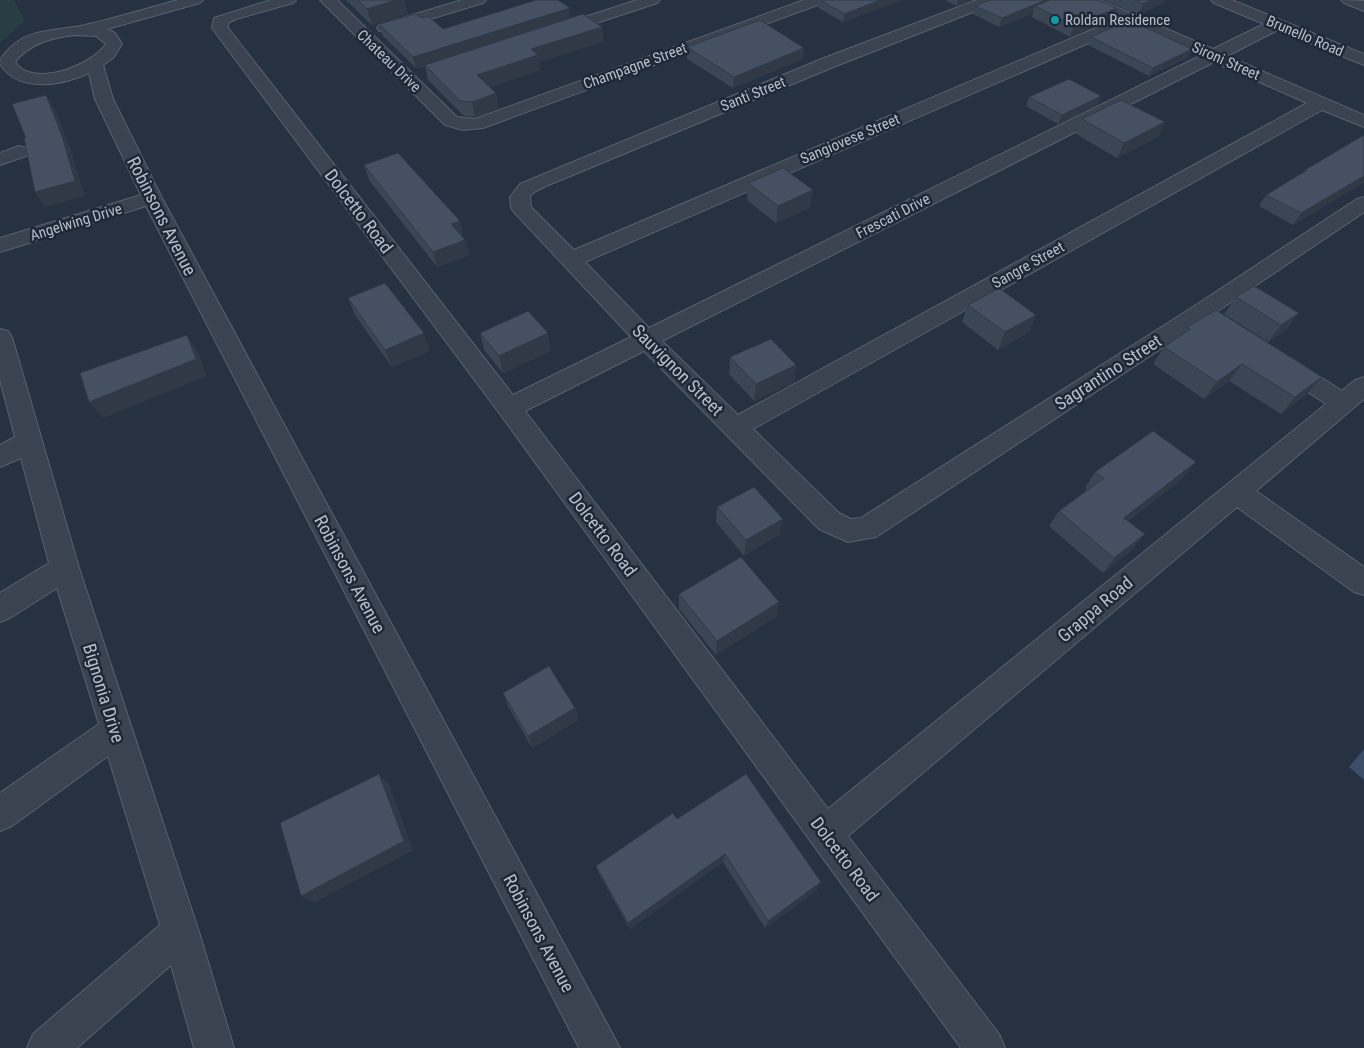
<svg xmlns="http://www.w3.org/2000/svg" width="1364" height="1048" font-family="'Roboto Condensed',sans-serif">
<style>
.green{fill:#283e42}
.water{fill:#3c4d6a}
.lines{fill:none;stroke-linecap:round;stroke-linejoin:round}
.street-casing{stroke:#58616e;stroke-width:2}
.street{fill:#3b4351;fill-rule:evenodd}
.wall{fill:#3b4655}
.shaded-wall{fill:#303945}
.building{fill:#455163;stroke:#303945}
.culture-dot{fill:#0f9aa8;stroke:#1f2836;stroke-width:2}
.labels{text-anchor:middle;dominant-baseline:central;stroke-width:5;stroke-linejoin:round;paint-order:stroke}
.far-poi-label{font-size:15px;fill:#b7becb;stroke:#1f2836;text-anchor:start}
.far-street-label{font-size:15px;fill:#b7becb;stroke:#1f2836}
.street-label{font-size:18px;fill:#b7becb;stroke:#1f2836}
</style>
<rect width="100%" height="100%" fill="#263141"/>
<path class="green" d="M0 0H14L25 20 0 43Z"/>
<path class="water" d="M1364 749V780L1349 767Z"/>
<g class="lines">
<defs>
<g id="street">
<path d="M178 0H203L200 3 107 29 115 33 122 44 113 58 103 65 113 99 162 198 620 1048H579L146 206 0 252V238L141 195 95 99 89 73C61 86 18 93 0 64 0 59 3 55 7 51 28 26 61 32 89 24 119 17 148 8 178 0ZM74 35 96 36 106 44C92 65 33 89 15 62 30 43 52 38 74 35Z"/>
<path d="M271 0H296L293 3 236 19 228 23V28L513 395 631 337 514 212 511 208 510 197 520 184 824 58 977 0H999L996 3 836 66 546 186 534 192 530 197 531 207 574 250 1117 19 1082 3 1079 0H1100L1213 49 1264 24 1214 3 1211 0H1232L1364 54V65L1278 30 1227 56 1364 115V127L1322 110 753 429 839 513 851 519 861 518 1193 307 1357 199 1364 197V212L1209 317 876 537 848 542 819 529 644 351 525 411 828 809 1326 404 1275 370 1271 364 1275 358 1283 356 1291 358 1342 391 1355 380 1364 377V399L1256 491 1364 567V595L1354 592 1237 507 848 836 999 1034 1005 1048H961L500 414 212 28 214 18ZM1130 25 1200 56 649 328 585 262ZM1214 62 1307 103 738 415 662 341Z"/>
<path d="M320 0H337L457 117 475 119 804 0H826L823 3 483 128 463 130 445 125Z"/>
<path d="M462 0H486L483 3 391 31H379L377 28 379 25Z"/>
<path d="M637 0H660L657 3 563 34 557 36 549 31 551 28Z"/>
<path d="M1341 0 1364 1V11L1344 3Z"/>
<path d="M19 146 26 148 28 152 26 156 0 165V153Z"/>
<path d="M0 329 8 331 12 337 79 568 199 932 234 1048H194L171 965 77 1048H27L33 1034 160 925 108 756 12 826 0 831V793L99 724 57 588 10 618 0 622V593L49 563 21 458 0 467V445L15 437 0 380Z"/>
</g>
</defs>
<use href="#street" class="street-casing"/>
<use href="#street" class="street"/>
</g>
<g class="wall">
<path d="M346 0H404L408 14 372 25Z"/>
<path d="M818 0H902L843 22 817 7Z"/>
<path d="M945 0H972L956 6Z"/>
<path d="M1099 0 1112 19 1070 37 1032 17 1033 13 999 27 973 14 975 6Z"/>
<path d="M1105 0H1165L1163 3 1138 15Z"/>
<path d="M421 18 443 29 571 18 602 27 603 42 539 62 540 70 490 87 499 108 475 117 464 116 428 80 425 66 416 68 382 35 379 24Z"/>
<path d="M1091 37 1192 49 1187 58 1149 76 1088 45Z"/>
<path d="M687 47 804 48 803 59 733 88 687 59Z"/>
<path d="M1101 96 1097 105 1058 124 1026 106 1029 97Z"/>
<path d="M1082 119 1165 122 1158 137 1117 158 1076 134Z"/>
<path d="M1364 135 1293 225 1259 206 1266 195 1303 173 1305 170Z"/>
<path d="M364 165 460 221 463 236H462L465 240 469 255 437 267 369 180Z"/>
<path d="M748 183 810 208 776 223 747 200Z"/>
<path d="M1236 297 1299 313 1285 331 1268 342 1224 314Z"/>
<path d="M348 298 430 351 392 367 355 315Z"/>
<path d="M968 305 1036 315 1029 332 998 350 962 322Z"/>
<path d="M1187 327 1307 394 1281 414 1229 381 1204 399 1153 364 1164 347 1181 336Z"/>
<path d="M480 333 551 351 503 373 484 350Z"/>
<path d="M730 357 796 365 794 382 754 401 729 374Z"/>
<path d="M1095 472 1183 478 1128 521 1132 550 1103 573 1049 526 1059 511 1087 490 1085 488Z"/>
<path d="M717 507 780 534 744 556 716 522Z"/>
<path d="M679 594 777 616 716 655 679 609Z"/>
<path d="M503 693 575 708 578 720 532 748 508 706Z"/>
<path d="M677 819 817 890 765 928 723 862 630 929 599 874 596 866Z"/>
</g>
<g class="shaded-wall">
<path d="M396 0H404L408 14 372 25 367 9Z"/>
<path d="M881 0H902L843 22 844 14Z"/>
<path d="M958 0H972L956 6Z"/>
<path d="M1046 0H1054L1035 6 1033 13 999 27 1002 18Z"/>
<path d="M1151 0H1165L1163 3 1138 15 1143 4Z"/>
<path d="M570 8 571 19 416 68 413 57Z"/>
<path d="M1117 8 1112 19 1070 37 1074 26Z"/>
<path d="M602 27 603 42 539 62 540 70 480 90 477 75 531 49Z"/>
<path d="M804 48 803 59 733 88 734 77Z"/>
<path d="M1192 49 1187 58 1149 76 1153 68Z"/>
<path d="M496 93 499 108 475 117 472 102Z"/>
<path d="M46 95 55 109 71 151 85 196 45 207 35 192Z"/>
<path d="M1101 96 1097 105 1058 124 1062 115Z"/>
<path d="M1165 122 1158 137 1117 158 1124 143Z"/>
<path d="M1364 176V183L1293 225 1301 213Z"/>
<path d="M813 190 810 208 776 223 778 206Z"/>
<path d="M460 221 463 236 455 239 451 224Z"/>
<path d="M465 240 469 255 437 267 433 252Z"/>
<path d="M1299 313 1285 331 1268 342 1281 325Z"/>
<path d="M1036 315 1029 332 998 350 1005 332Z"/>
<path d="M424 333 430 351 392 367 385 350Z"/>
<path d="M548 333 551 351 503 373 499 356Z"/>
<path d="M187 335 198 352 207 376 103 418 89 402Z"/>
<path d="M1242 364 1229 381 1204 399 1217 382Z"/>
<path d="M796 365 794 382 754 401 756 384Z"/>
<path d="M1322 377 1307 394 1281 414 1295 397Z"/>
<path d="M1196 462 1183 478 1112 533 1124 518Z"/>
<path d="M783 519 780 534 744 556 746 540Z"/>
<path d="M1145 534 1132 550 1103 573 1114 558Z"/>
<path d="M779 602 777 616 716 655 717 641Z"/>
<path d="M575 708 578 720 532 748 528 736Z"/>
<path d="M379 774 389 784 413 850 314 903 301 896Z"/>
<path d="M725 854 723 862 630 929 628 923Z"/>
<path d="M821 882 817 890 765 928 768 921Z"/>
</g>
<g class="building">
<path d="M358 0H396L367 9Z"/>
<path d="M536 0H558L570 8 413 57 379 24 416 14 421 18 428 16 443 29Z"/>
<path d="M820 0H881L844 14Z"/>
<path d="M990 0H1046L1002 18 975 6Z"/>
<path d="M1050 0H1099L1117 8 1074 26 1035 6Z"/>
<path d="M1134 0H1151L1143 4Z"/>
<path d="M583 14 602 27 531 49 538 55 477 75 496 93 472 102 460 101 425 65Z"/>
<path d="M760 20 804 48 734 77 687 47Z"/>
<path d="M1129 20 1192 49 1153 68 1091 37Z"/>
<path d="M1069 79 1101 96 1062 115 1029 97Z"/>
<path d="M46 95 62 136 75 181 35 192 24 138H26L12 104Z"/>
<path d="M1121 100 1165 122 1124 143 1082 119Z"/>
<path d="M1364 135V176L1301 213 1266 195 1307 170H1305Z"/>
<path d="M398 153 460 221 451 224 465 240 433 252 364 165Z"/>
<path d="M783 168 813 190 778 206 748 183Z"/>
<path d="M385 283 424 333 385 350 348 298Z"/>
<path d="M1254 286 1299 313 1281 325 1236 297Z"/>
<path d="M999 288 1036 315 1005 332 968 305Z"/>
<path d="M1216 310 1322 377 1295 397 1242 364 1217 382 1164 347 1190 329 1187 327Z"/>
<path d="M528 311 548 333 499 356 480 333Z"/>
<path d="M187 335 196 359 89 402 80 373Z"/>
<path d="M771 339 796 365 756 384 730 357Z"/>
<path d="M1153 431 1196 462 1124 518 1145 534 1114 558 1059 511 1104 478 1095 472Z"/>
<path d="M754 487 783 519 746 540 717 507Z"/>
<path d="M741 557 779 602 717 641 679 594Z"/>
<path d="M549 666 575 708 528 736 503 693Z"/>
<path d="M379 774 404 841 301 896 280 823Z"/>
<path d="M746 774 821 882 768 921 725 854 628 923 596 866 673 813 677 819Z"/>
</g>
<circle class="culture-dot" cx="1055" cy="20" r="5"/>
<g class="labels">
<g class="far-poi-label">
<text x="1065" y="20">Roldan Residence</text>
</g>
<g class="far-street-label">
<text transform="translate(1305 36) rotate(23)">Brunello Road</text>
<text transform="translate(389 61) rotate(44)">Chateau Drive</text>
<text transform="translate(1226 61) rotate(24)">Sironi Street</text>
<text transform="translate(635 66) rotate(-20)">Champagne Street</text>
<text transform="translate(753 94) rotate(-22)">Santi Street</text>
<text transform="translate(850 139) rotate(-23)">Sangiovese Street</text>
<text transform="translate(893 216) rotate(-27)">Frescati Drive</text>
<text transform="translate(76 222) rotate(-17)">Angelwing Drive</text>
<text transform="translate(1028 265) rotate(-29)">Sangre Street</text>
</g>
<g class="street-label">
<text transform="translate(359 211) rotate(53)">Dolcetto Road</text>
<text transform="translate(162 216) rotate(63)">Robinsons Avenue</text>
<text transform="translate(678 370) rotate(45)">Sauvignon Street</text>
<text transform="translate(1108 372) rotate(-33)">Sagrantino Street</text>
<text transform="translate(603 534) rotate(53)">Dolcetto Road</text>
<text transform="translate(350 574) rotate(62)">Robinsons Avenue</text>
<text transform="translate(1095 609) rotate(-40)">Grappa Road</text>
<text transform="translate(104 693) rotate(73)">Bignonia Drive</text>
<text transform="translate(845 859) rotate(53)">Dolcetto Road</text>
<text transform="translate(539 933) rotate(62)">Robinsons Avenue</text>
</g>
</g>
</svg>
